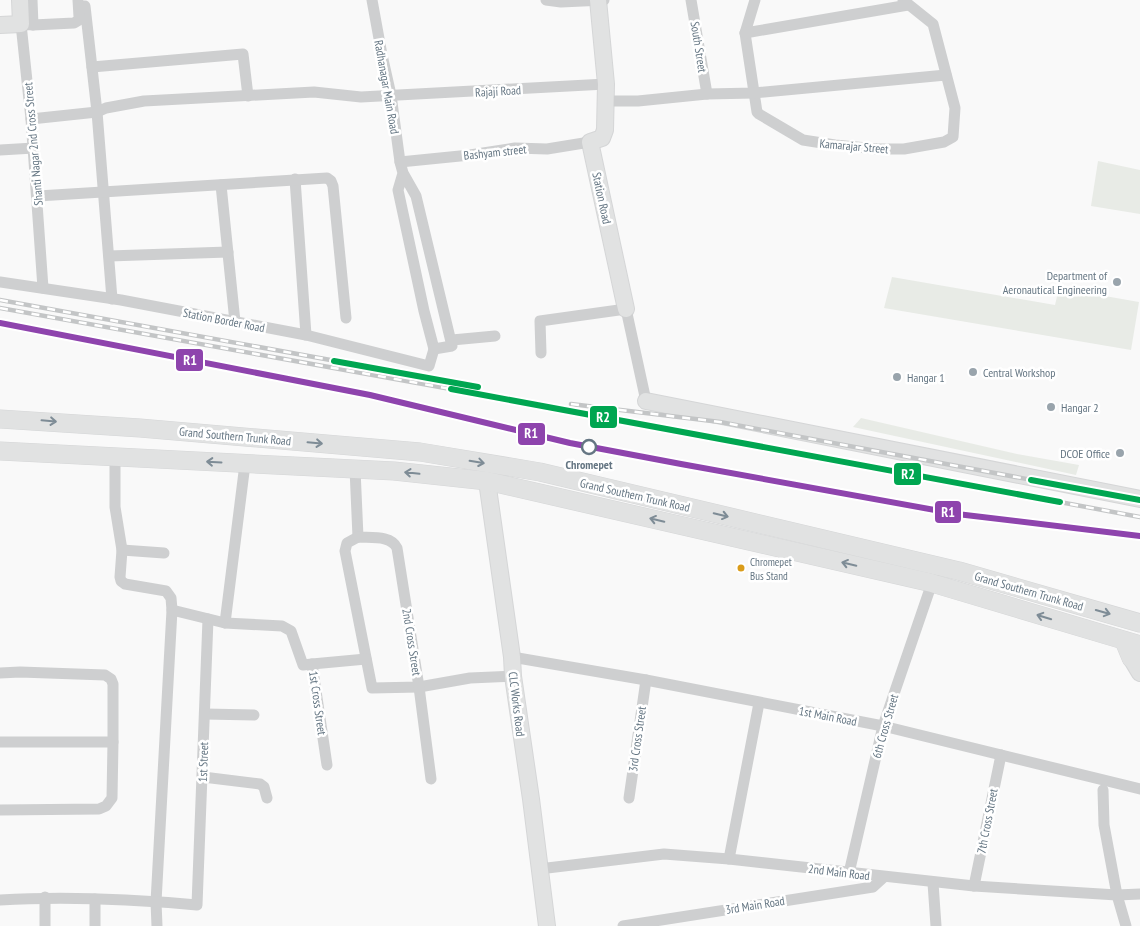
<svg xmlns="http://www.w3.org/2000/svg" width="1140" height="926" font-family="'PT Sans Narrow',sans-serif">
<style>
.green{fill:#e8ebe6}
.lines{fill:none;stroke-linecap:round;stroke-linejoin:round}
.secondary-casing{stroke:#d5d6d7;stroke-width:18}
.primary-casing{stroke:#d5d6d7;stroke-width:19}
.street{stroke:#cecfd0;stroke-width:11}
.secondary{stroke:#e1e2e2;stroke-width:16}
.primary{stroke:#e1e2e2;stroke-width:18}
.rail-casing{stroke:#c3c5c6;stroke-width:4.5}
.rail{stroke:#fff;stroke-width:2.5;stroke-dasharray:8;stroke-linecap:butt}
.rail-1-casing{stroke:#fff;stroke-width:10}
.rail-2-casing{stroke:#fff;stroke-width:10}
.rail-1{stroke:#8e44ad;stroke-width:6}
.rail-2{stroke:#00a651;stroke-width:6}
.oneway{stroke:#7e8c96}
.poi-dot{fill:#99a4ac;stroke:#fff;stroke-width:2}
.stop-dot{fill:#fff;stroke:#657683;stroke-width:2.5}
.bus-dot{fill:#da9c1a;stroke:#fff;stroke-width:2}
.labels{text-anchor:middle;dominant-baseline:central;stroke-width:5;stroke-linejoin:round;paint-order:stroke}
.bus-label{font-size:11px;fill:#657683;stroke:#fff;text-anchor:start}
.street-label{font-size:12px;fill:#657683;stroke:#fff}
.poi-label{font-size:12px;fill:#657683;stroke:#fff;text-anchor:start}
.stop-label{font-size:12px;font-weight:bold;fill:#657683;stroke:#fff}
.line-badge{stroke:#fff;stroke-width:2}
.badge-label{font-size:14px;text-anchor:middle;font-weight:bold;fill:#fff}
</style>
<rect width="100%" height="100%" fill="#f9f9f9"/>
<g class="green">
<path d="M1098 161 1140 170V214L1091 206Z"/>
<path d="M892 277 1055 305 1059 288 1139 302 1131 350 884 308Z"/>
<path d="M861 418 1017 454 1079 465 1076 475 853 427Z"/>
</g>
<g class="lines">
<defs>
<g id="secondary">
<path d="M598 0 606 84 605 130 602 138 590 142 626 309"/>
<path d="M0 25 21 24 20 0"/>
<path d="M646 401 1140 499"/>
<path d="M487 481 512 657 513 676 531 799 547 926"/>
<path d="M1131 658 1140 673"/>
</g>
<g id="primary">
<path d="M0 419 140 428 420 452 540 472 959 571 1140 623"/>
<path d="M0 451 394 471 487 481 932 583 1140 645"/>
<path d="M1124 641 1131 658 1140 660"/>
</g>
</defs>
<use href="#secondary" class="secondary-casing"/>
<use href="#primary" class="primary-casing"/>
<g class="street">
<path d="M32 0 33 25"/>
<path d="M372 0 382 55 391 95 400 162 403 173 416 196 452 346 434 349 424 311 398 190 403 173"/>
<path d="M546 0 561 2 604 0"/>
<path d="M691 0 707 94"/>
<path d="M755 0 745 33 757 112 759 114 803 140 835 145 878 149H904L944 142 953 137 955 108 933 24 903 0"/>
<path d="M85 6 97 112 112 299"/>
<path d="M745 33 908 5"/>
<path d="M92 67 243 54 248 96"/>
<path d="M606 101H638L707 94 754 93 946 75"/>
<path d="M31 119 97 112 106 108 144 101 314 92 361 97 606 84"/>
<path d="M0 150 34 148"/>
<path d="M400 162 470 155 515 148 547 149 590 142"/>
<path d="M295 179 306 335"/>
<path d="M221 185 235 322"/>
<path d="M38 196 327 178 331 181 333 186 346 318"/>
<path d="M109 256 228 252"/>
<path d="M0 282 121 300 306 335 429 366 434 349"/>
<path d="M43 288 31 119 21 24 33 25 74 23 79 20V17L78 0"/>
<path d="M452 340 495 336"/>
<path d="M541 353 540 321 626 309 646 401"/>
<path d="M115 456V507L122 550 120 577 121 581 125 584 166 591 171 598 172 610 156 902 157 926"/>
<path d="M355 469 358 537"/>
<path d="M358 537 347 543 345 551 372 688 419 687 470 678 513 676"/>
<path d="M358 537C371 538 391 535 397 548L419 687 431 779"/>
<path d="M122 550 164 553"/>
<path d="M172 610 225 623 282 626 291 631 303 665 312 664"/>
<path d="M225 623 245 464"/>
<path d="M512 657 646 680 883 726 1140 789"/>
<path d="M0 673 20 672 105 675 111 679 113 684V742"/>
<path d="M205 714 254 715"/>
<path d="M0 742H113L112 798 106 806 99 809 0 810"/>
<path d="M327 765 312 664 366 659"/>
<path d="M203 777 260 784 264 787 267 798"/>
<path d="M1103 790 1104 825 1117 895 1126 926"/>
<path d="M629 798 646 680"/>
<path d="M729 859 759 703"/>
<path d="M539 869 664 854 729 859 974 886 1117 895 1140 894"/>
<path d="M849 873 883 726 934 577"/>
<path d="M933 883 936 926"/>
<path d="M974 886 1001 755"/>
<path d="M45 897V926"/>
<path d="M0 900C65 896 131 899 197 905L208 619"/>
<path d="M95 926V899"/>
<path d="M623 926 873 887 884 877"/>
</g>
<use href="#secondary" class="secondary"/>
<use href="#primary" class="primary"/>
<defs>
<g id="rail">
<path d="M0 300 369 367"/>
<path d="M0 308 540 405 1140 517"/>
<path d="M571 404 720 422 1140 500"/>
</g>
</defs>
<use href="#rail" class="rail-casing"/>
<use href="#rail" class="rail"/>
<defs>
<path id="rail-1" d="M0 323 370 395 570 443 681 464 957 514 1140 536"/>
<g id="rail-2">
<path d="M334 361 478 387"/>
<path d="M451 389 1060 502"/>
<path d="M1031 480 1140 500"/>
</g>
</defs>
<use href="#rail-1" class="rail-1-casing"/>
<use href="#rail-2" class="rail-2-casing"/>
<use href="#rail-1" class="rail-1"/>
<use href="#rail-2" class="rail-2"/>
</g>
<defs><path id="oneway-shaft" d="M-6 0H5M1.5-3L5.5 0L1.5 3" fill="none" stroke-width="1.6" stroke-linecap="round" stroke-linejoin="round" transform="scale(1.25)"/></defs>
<g class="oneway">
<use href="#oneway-shaft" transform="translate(49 421) rotate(5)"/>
<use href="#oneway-shaft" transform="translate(315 443) rotate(5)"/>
<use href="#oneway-shaft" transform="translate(214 462) rotate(-177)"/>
<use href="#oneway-shaft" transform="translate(477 462) rotate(9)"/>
<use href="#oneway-shaft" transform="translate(412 473) rotate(-174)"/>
<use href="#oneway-shaft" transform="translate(721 515) rotate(13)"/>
<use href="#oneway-shaft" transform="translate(657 520) rotate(-167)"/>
<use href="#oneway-shaft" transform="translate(849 564) rotate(-167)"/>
<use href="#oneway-shaft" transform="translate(1103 612) rotate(16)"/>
<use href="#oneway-shaft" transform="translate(1044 617) rotate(-163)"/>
</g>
<g class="poi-dot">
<circle cx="1117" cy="282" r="5"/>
<circle cx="973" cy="372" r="5"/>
<circle cx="897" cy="377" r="5"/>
<circle cx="1051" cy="407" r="5"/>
<circle cx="1120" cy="453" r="5"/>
</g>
<circle class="stop-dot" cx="589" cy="447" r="7"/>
<circle class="bus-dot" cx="741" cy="568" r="4.5"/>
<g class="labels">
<g class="bus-label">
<text x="750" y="562">Chromepet<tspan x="750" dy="14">Bus Stand</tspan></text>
</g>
<g class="street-label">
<text transform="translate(699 47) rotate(81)">South Street</text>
<text transform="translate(387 87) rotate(80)">Radhanagar Main Road</text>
<text transform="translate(498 91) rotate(-3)">Rajaji Road</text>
<text transform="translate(33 144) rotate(-95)">Shanti Nagar 2nd Cross Street</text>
<text transform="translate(854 146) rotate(5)">Kamarajar Street</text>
<text transform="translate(495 152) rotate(-6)">Bashyam street</text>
<text transform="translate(602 198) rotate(78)">Station Road</text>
<text transform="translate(224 320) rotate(11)">Station Border Road</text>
<text transform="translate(235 436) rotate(5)">Grand Southern Trunk Road</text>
<text transform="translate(635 495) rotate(13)">Grand Southern Trunk Road</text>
<text transform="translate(1029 591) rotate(16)">Grand Southern Trunk Road</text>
<text transform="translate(412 642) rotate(81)">2nd Cross Street</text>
<text transform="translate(318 703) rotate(82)">1st Cross Street</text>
<text transform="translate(517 704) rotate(83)">CLC Works Road</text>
<text transform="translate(828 716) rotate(11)">1st Main Road</text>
<text transform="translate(885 726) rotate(-74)">6th Cross Street</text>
<text transform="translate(637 739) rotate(-82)">3rd Cross Street</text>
<text transform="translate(203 762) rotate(-88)">1st Street</text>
<text transform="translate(987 821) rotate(-79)">7th Cross Street</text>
<text transform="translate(839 872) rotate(7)">2nd Main Road</text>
<text transform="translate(755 905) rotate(-9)">3rd Main Road</text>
</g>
<g class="poi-label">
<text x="1107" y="275" text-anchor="end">Department of<tspan x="1107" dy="14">Aeronautical Engineering</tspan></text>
<text x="983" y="372">Central Workshop</text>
<text x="907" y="377">Hangar 1</text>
<text x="1061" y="407">Hangar 2</text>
<text x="1110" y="453" text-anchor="end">DCOE Office</text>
</g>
<g class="stop-label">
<text x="589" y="464">Chromepet</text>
</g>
</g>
<g class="line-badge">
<rect x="175" y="348" width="29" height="24" rx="5" fill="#8e44ad"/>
<rect x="589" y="405" width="29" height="24" rx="5" fill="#00a651"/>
<rect x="517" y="422" width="29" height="24" rx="5" fill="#8e44ad"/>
<rect x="893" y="462" width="29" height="24" rx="5" fill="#00a651"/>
<rect x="934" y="500" width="28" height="24" rx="5" fill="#8e44ad"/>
</g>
<g class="badge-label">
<text x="190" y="365">R1</text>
<text x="603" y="422">R2</text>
<text x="531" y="438">R1</text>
<text x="908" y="479">R2</text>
<text x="948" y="517">R1</text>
</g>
</svg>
